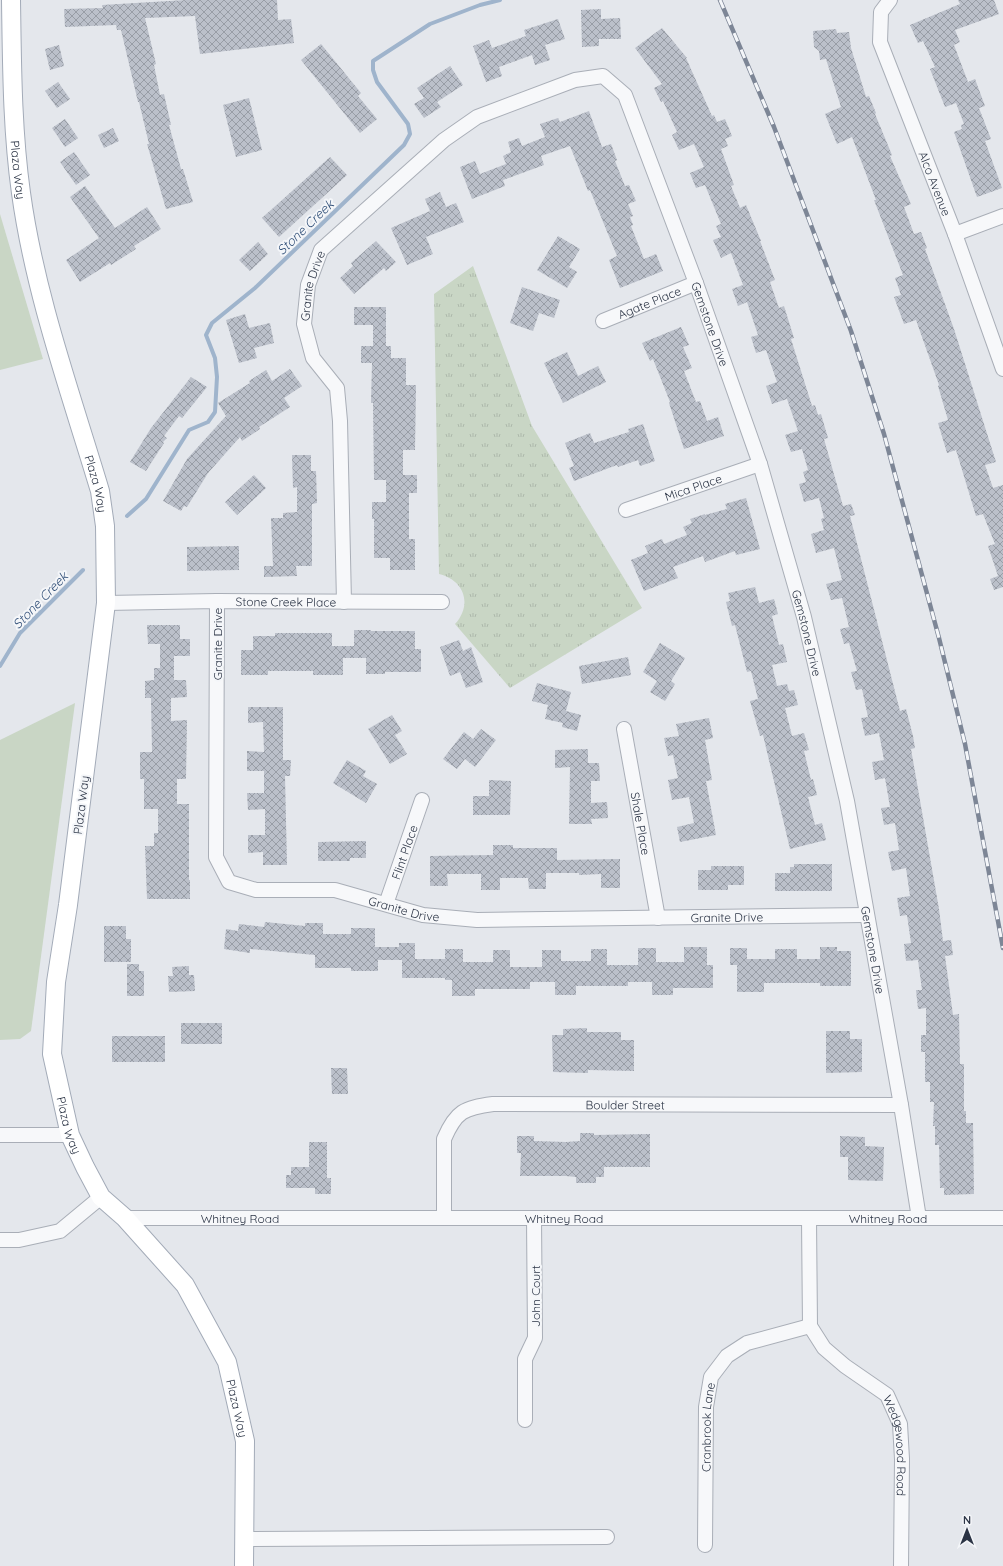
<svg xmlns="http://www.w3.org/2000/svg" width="1003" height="1566" font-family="Quicksand,sans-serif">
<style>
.green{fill:#c9d6c5}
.park{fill:url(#park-tufts)}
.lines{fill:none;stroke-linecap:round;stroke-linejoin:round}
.stream{stroke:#9fb4cc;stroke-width:4}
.building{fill:url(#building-cross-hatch)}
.minor-casing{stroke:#a9aeb7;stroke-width:16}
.major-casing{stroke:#a3abb8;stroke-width:20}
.minor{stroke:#f7f8fa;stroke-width:14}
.major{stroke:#fff;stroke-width:18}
.rail-casing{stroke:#7d8696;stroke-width:4.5}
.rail{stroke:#f4f6f9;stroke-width:3;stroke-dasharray:9;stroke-linecap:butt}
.labels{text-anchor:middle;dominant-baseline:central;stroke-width:4;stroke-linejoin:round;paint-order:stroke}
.street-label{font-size:12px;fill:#2b3445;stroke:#f4f6f9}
.water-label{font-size:13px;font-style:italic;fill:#34527a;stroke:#f4f6f9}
</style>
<defs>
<pattern id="park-tufts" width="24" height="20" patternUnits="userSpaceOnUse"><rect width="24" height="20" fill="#c9d6c5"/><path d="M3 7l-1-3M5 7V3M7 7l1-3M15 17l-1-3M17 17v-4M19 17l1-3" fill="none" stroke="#adb8ab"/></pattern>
<pattern id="building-cross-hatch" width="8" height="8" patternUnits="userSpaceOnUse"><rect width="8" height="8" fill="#bbc0ca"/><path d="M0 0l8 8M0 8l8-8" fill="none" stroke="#989da6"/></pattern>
</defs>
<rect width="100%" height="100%" fill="#e4e7ec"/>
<g class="green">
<path d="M0 214 43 359 0 370Z"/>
<path d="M75 703 31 1031 20 1039 0 1040V740Z"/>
</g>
<path class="park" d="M473 266 532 426 642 608 510 688 455 624C473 604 464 580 439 574L434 294Z"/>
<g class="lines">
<g class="stream">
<path d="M127 516 146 499 189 430 208 422 215 412 217 377 215 358 206 335 212 323 255 288 404 145 410 134 408 124 377 82 373 70V61L430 24 480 5 500 0"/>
<path d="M0 666 20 633 83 570"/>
</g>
</g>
<g class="building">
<path d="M186 0H277L278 20 291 19 294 43 200 54 195 16 145 18 156 64 154 65 160 95 164 94 171 125H169L181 169H183L193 202 166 209 147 144H149L139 102H138L121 30H117L116 25 65 27 64 9 103 8 102 5Z"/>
<path d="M958 0H994L999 14 955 30 960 42 954 45 968 82 975 79 985 106 979 108 991 139 985 141 1002 188 977 197 954 132 962 129 961 125 964 124 956 103 945 107 930 69 935 67 923 41 918 43 910 25 960 4Z"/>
<path d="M601 9V19L620 18 621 39H599V46L582 47 581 10Z"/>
<path d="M558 19 565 39 545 45 550 60 535 65 532 55 499 67 502 76 486 82 473 46 489 40 492 48 526 36 524 30Z"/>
<path d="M662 28 687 58H686L712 116 714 115 717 122 725 119 732 136 725 139 728 146 721 149 734 185 731 186 740 208 746 205 761 241H760L775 280 770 282 779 308 784 306 794 338 791 339 812 406 815 405 818 415 821 414 828 438 824 439 843 506 851 504 855 515 850 516 900 711 906 709 913 736 915 748 911 749 939 909 943 941 951 940 953 955 945 956 953 1015 959 1014 960 1064H964V1111H966V1123H973L974 1194 944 1195V1188H940L939 1145H935V1126H933L934 1102H930V1082H925V1052H921V1035H926V1008L918 1009 916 990H922L918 960 906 961 904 944 911 943 907 915 900 916 897 898 910 896 906 868 892 871 888 852 899 850 895 823 884 825 881 808 890 807 885 778 875 780 872 762 884 760 879 733 865 736 861 718 868 717 862 689 856 690 851 672 857 671 849 643 844 644 840 629 849 627 842 598 831 600 826 584 842 580 834 548 816 553 811 534 824 530 821 519 824 518 819 498 804 502 799 484 806 482 803 472 808 470 802 449 791 452 785 435 798 431 787 399 772 404 766 386 777 382 766 350 756 353 751 337 758 335 747 302 738 306 732 289 743 285 731 253 721 258 713 240 721 237 716 226 721 224 705 185 696 188 690 173 704 167 694 144 679 150 672 135 677 132 663 101 661 102 654 88 662 84 635 48Z"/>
<path d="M836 29 837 33 849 32 851 48 866 97 869 96 876 113 875 114 892 155 890 156 911 204 904 207 914 234 921 232 927 248 925 249 954 329 996 462 985 465 993 488 1003 485V587L994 590 990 579 998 576 988 546 995 544 983 514 976 516 956 450 947 453 938 423 948 420 938 386 939 385 916 320 904 324 894 297 901 295 895 278 903 275 874 200H876L852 137 837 144 825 114 841 107 826 59 820 60 819 51 814 47 813 31Z"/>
<path d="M321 44 361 93 358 96 377 119 360 133 301 60Z"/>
<path d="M59 45 64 66 50 70 45 49Z"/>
<path d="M450 66 463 85 437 102 441 107 424 118 414 104 424 98 417 88Z"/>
<path d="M58 82 70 99 57 108 45 91Z"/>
<path d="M249 98 262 150 236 157 223 105Z"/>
<path d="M589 111 602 147 611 144 617 160 615 161 625 186 629 185 636 201 628 204 633 216 630 217 633 225 631 226 644 259 656 254 663 271 620 288 609 260 617 256 590 190 588 191 570 146 541 156 544 165 503 180 505 186 472 199 460 167 475 161 480 174 506 164 503 156 511 152 508 142 519 138 522 146 545 137 540 124 558 118 560 122Z"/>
<path d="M65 119 78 138 65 147 52 128Z"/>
<path d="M113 128 119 141 104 148 98 135Z"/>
<path d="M74 152 90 175 76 185 60 162Z"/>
<path d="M330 157 347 175 279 237 262 218Z"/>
<path d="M85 186 115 228 147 207 161 229 134 246 136 249 111 265 110 263 80 282 66 260 99 238 70 197Z"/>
<path d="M440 192 446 207 456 203 464 222 426 237 433 254 407 265 391 228 430 211 425 199Z"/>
<path d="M558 236 580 249 569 267 577 272 567 288 537 270Z"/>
<path d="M376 241 396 262 386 271 384 268 354 294 340 278 353 266 351 263Z"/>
<path d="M258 242 268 254 250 271 239 260Z"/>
<path d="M522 287 560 300 554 318 539 313 533 331 510 323Z"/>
<path d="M354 307H386V346H391V358H406V385H416L415 450H403V475H417V493H409V539H415V570H390V558H374V519H372V502H386V480H374L373 403H371L372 363H361V346H373V325H354Z"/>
<path d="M245 314 249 328 270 323 274 343 254 348 257 358 239 363 226 320Z"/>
<path d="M681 327 689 345 683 347 692 368 684 371 696 402 700 401 707 421 718 417 724 436 684 449 669 403 670 402 653 359 650 361 642 343Z"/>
<path d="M567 352 578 376 598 366 606 382 563 403 544 363Z"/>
<path d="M290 369 302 386 284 398 290 407 259 427 260 429 242 441 240 437 208 473 187 507 184 506 181 511 163 501 187 459 226 416 218 403 250 383 249 381 266 370 272 381Z"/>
<path d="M191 377 207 387 182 418 179 416 164 436 167 438 163 442 164 443 146 471 130 462 151 428Z"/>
<path d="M643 424 655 461 640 466 638 460 618 467 617 465 574 481 569 468 574 466 565 443 590 433 594 443 629 432 628 429Z"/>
<path d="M292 455H311V471H316L317 503 312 504V566H296L297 576 264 577V566H273L271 518H283V513L297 512V487L293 488Z"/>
<path d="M254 475 266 488 237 515 225 502Z"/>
<path d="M746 498 760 549 736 555 735 551 705 562 703 556 673 567 678 578 644 591 631 560 648 553 645 546 662 539 664 544 687 535 683 527 692 523 690 519 705 514V515L727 509 725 504Z"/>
<path d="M239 546V570L187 571V547Z"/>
<path d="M755 587 759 603 774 599 778 614 772 616 779 645 783 644 787 662 772 665 777 686 787 684 789 691 794 690 798 705 785 708 792 736 804 733 809 750 804 751 811 780 813 779 817 795 808 797 815 825 822 823 826 840 790 849 763 735 760 736 750 701 758 699 751 671 747 672 735 625 732 626 726 602 730 601 728 593Z"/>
<path d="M147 625H180V639H190V656H174V680H186L187 697 171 698V721L187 720 186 779H177V804H189V880H190V899H147L145 846H154V833H158V809H144V779H140V752H152L151 698H145V681L154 680V668H160V644H148Z"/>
<path d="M354 630H371V631H415V649H421V672H385V674H366V658H343V675H313V671H268V675H241V650H253V636H275V633H332V646H354Z"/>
<path d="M459 640 463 651 471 647 483 682 466 688 460 672 450 676 440 647Z"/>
<path d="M660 643 685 658 671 681 675 684 665 701 650 692 657 681 643 672Z"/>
<path d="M628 657 631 675 582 684 579 666Z"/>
<path d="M537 683 571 692 566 711 581 715 577 731 562 727 563 723 545 719 548 705 532 701Z"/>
<path d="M248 707H283V760H291L290 776H285L287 865H263V852L248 853V835H265V809L248 810 247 793H264V771H247V751L264 752 263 722 248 723Z"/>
<path d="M392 715 402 731 395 735 407 754 390 764 368 729Z"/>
<path d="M709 718 713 738 705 740 712 780 706 781 716 835 680 842 677 827 694 823 689 797 672 800 668 780 678 778 673 755 668 756 664 738 679 736 676 724Z"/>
<path d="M481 729 496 740 475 767 465 759 457 769 443 759 464 732 473 739Z"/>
<path d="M588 749V763H599L600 781H591V803L607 802 608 818 591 819 592 824H569L570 767 555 768V750Z"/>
<path d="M347 760 366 771 363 776 377 784 366 803 333 783Z"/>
<path d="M489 780 511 781 510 815H473V796H489Z"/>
<path d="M366 841V858H350V861H318V842Z"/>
<path d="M493 845H513V848H557V860L620 859V888H601V874L579 875V873H546V889H529L528 878H500V890H481V874H447L448 886H430V856L493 855Z"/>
<path d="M794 864H832V891H775V873H790V867H794Z"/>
<path d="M711 866H744V885H728V890H698V870H711Z"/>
<path d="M265 922 305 926V923H323V934H351V928H375V947H399V943H415V959H445V949H463V962H493V950H510V967H542V950H561V961H591V949H607V965H638V948H656V962H684V947H707V965H713V988H673V995H652V982H628V986H576V995H555V982H530V989H475V996H452V980H445V978H402V960H378V971H351V968H315V955L250 949V953L224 949 226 929 238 931 239 924 264 927Z"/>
<path d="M104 926H126V939H131V962H104Z"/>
<path d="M820 947H837V951H851V986H820V983H764V992H737V965H730V948H747V959H775V949H797V959H820Z"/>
<path d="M127 964H139V971H144V996H127Z"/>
<path d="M189 966V975H194L195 991 169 992 168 976H173L172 967Z"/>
<rect x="181" y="1023" width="41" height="21"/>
<path d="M587 1028V1032H621V1040H634V1071L588 1070V1073L553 1072 552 1035H563V1029Z"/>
<path d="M826 1031H850V1039H862V1072L826 1073Z"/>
<rect x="112" y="1036" width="53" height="26"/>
<path d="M331 1068H347L348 1094H332Z"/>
<path d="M580 1133H594V1135L650 1134V1167H604V1177H596V1183H576V1177L566 1176H520L521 1153H517V1136H534V1141L566 1142 580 1141Z"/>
<path d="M840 1136 865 1137V1146L884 1147 883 1181 848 1180V1157H840Z"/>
<path d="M309 1142H327V1178H331V1194H315V1188H286V1175H291V1167H309Z"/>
</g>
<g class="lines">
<defs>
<g id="minor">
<path id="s1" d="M890 0 881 12 880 42 955 234 1003 369"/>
<path d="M955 234 1003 216"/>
<path id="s2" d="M603 321 696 283"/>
<path id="s3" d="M626 510 760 464"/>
<path id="s4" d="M217 601 216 857 229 882 256 890H335L423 915 477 920 866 915"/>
<path id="s5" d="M344 602 340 421 337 388 313 358 304 324 308 285 321 250 444 140 477 117 575 80 603 76 625 95 696 283 760 464 804 617 847 801 901 1105 919 1218"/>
<path id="s6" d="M106 603 217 601 442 602"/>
<path id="s7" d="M624 729 658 918"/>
<path id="s8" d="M386 904 422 800"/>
<path d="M0 1135H70"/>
<path id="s9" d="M125 1218H1003"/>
<path id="s10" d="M444 1218V1139C456 1111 464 1108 493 1104L901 1105"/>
<path id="s11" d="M809 1219 810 1326 824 1348 845 1366 887 1395 900 1424 902 1459 901 1566"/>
<path d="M0 1240H19L60 1231 101 1197"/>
<path d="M525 1420V1359L535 1338 534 1218"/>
<path d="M244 1539 607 1537"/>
<path id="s12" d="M705 1545 706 1407 711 1377 727 1356 747 1343 810 1326"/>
</g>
<g id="major">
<path id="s13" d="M11 0C12 64 12 129 21 193 35 295 71 394 100 491L105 526 106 603 68 905 56 982 52 1054 70 1135 85 1167 101 1197 125 1218 185 1285 227 1362 245 1441 244 1566"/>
</g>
</defs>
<use href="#minor" class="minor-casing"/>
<use href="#major" class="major-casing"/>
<use href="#minor" class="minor"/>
<use href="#major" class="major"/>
<defs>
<path id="rail" d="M720 0 774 127 851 331 884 434 939 638 965 744 1003 948"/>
</defs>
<use href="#rail" class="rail-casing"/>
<use href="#rail" class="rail"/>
</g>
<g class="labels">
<g class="street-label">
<text stroke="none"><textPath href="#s13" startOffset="170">Plaza Way</textPath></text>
<text stroke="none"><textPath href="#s1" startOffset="197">Alco Avenue</textPath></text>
<text stroke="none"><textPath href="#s5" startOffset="327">Granite Drive</textPath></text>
<text stroke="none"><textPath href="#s2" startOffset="50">Agate Place</textPath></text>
<text stroke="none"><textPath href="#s5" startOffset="976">Gemstone Drive</textPath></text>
<text stroke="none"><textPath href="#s13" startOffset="494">Plaza Way</textPath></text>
<text stroke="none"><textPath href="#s3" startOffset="71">Mica Place</textPath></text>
<text stroke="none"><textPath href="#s6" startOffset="180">Stone Creek Place</textPath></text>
<text stroke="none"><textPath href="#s5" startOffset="1300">Gemstone Drive</textPath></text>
<text transform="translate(217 644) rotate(-90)">Granite Drive</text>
<text transform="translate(81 805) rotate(-83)">Plaza Way</text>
<text stroke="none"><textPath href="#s7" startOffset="96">Shale Place</textPath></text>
<text stroke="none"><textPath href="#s8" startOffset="55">Flint Place</textPath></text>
<text stroke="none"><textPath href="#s4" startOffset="463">Granite Drive</textPath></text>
<text stroke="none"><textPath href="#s4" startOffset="787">Granite Drive</textPath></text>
<text stroke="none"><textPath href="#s5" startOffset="1624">Gemstone Drive</textPath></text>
<text stroke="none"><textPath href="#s10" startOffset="276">Boulder Street</textPath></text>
<text stroke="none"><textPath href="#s13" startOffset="1142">Plaza Way</textPath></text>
<text stroke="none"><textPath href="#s9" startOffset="115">Whitney Road</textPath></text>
<text stroke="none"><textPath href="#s9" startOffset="439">Whitney Road</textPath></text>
<text stroke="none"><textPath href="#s9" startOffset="763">Whitney Road</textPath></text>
<text transform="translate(535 1296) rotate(-90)">John Court</text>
<text stroke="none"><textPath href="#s13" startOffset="1478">Plaza Way</textPath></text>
<text stroke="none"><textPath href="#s12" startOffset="118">Cranbrook Lane</textPath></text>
<text stroke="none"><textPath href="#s11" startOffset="264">Wedgewood Road</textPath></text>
</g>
<g class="water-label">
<text transform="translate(305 227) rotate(-44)">Stone Creek</text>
<text transform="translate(40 600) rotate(-46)">Stone Creek</text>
</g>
</g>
<g transform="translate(967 1530)" stroke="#f4f6f9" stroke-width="3" paint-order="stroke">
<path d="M0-3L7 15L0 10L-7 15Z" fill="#2b3445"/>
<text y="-6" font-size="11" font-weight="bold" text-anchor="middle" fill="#2b3445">N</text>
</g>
</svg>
